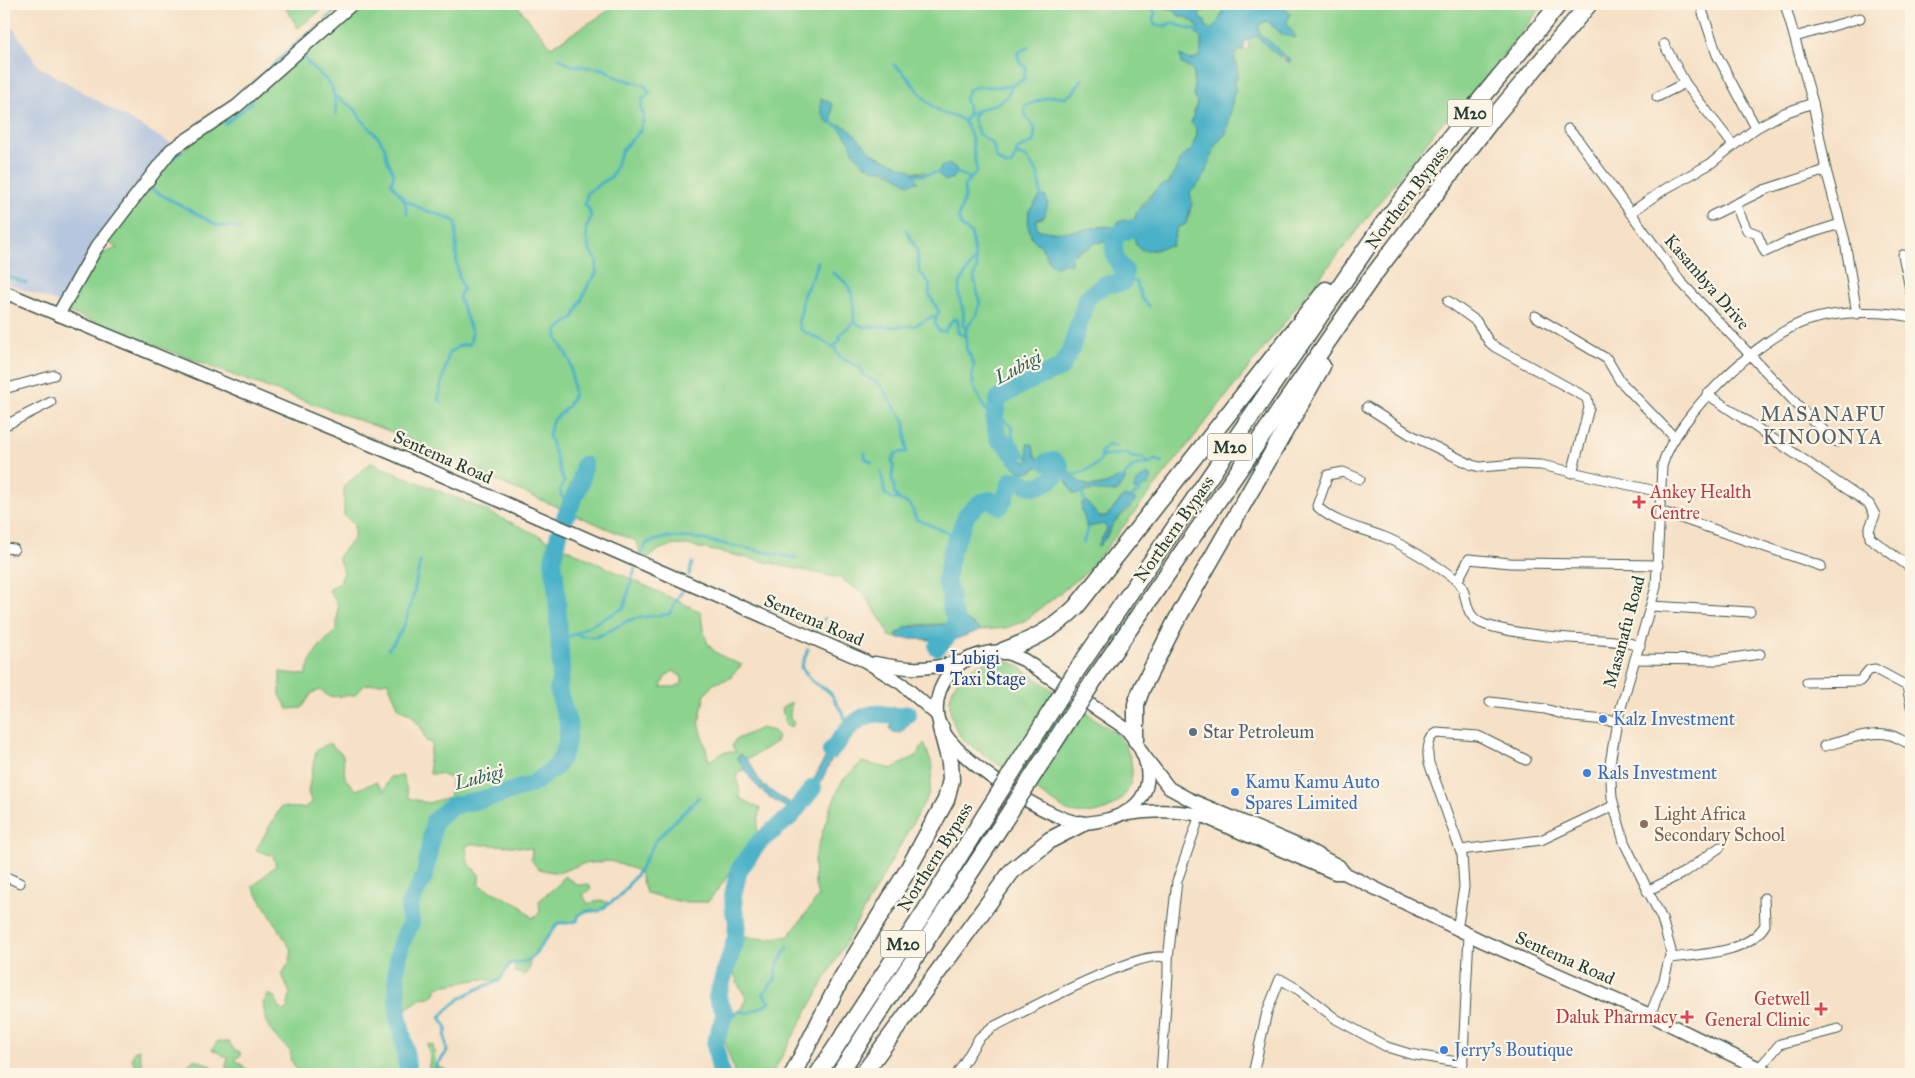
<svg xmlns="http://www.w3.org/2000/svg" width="1915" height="1078" font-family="'IM FELL Great Primer',serif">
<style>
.industrial{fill:#b6c6de}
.green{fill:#8cd38e;stroke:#568861;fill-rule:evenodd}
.water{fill:#4ab1c8;stroke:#34777e}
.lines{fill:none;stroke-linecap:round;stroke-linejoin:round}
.stream{stroke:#4ab1c8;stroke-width:3}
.river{stroke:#4ab1c8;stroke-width:18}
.street-casing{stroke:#3f554a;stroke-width:11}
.secondary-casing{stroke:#3f554a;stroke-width:15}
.highway-casing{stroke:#3f554a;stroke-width:19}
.street{stroke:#fff;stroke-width:9}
.secondary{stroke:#fff;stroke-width:12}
.highway{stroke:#fff;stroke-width:16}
.highway-bridge-casing{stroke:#3f554a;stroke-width:19;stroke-linecap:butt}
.highway-bridge{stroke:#fff;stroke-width:16}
.health-dot{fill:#e0444e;stroke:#fcf5e5;stroke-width:2}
.transit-dot{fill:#1a4fb4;stroke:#fcf5e5;stroke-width:2}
.shop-dot{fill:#3f7fe0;stroke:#fcf5e5;stroke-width:2}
.service-dot{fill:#5c6f8a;stroke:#fcf5e5;stroke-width:2}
.education-dot{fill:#8d6e63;stroke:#fcf5e5;stroke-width:2}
.labels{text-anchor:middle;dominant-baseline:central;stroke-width:4.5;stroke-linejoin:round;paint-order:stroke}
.shield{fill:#fcf5e5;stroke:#617469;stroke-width:1}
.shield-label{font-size:16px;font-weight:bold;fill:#1f3d34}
.street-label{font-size:18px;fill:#1f3d34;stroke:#fcf5e5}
.health-label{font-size:18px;fill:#be3a42;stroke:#fcf5e5;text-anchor:end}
.transit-label{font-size:18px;fill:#164399;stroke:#fcf5e5;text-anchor:start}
.shop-label{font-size:18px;fill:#366cbe;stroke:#fcf5e5;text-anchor:start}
.service-label{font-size:18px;fill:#4e5e75;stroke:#fcf5e5;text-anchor:start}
.education-label{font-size:18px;fill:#785e54;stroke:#fcf5e5;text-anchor:start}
.water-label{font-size:19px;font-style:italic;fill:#2c6060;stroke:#fcf5e5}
.quarter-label{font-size:20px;letter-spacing:1px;fill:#50616d;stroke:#fcf5e5}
</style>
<rect width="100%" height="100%" fill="#fcf5e5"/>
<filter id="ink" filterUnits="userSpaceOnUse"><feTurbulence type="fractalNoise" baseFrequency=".02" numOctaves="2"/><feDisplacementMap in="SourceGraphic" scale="10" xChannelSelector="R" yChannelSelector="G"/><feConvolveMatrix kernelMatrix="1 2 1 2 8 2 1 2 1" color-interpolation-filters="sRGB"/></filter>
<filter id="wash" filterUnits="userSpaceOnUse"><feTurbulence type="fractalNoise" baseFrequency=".0096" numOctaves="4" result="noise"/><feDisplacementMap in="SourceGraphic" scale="20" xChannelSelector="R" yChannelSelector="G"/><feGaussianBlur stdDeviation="1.12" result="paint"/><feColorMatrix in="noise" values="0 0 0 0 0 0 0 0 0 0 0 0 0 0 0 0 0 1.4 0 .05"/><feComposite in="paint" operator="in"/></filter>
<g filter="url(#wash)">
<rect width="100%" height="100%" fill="#f6e0c6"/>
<path class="industrial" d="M4 14 38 66 170 143 59 303 4 282Z"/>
<g class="green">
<path d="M283 4H329L298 28Z"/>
<path d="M359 4H516L551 47 619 4H1166V8L1175 11 1179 16C1201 19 1202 38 1201 56L1191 60 1181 56 1186 67H1190L1194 74V95L1197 102 1191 123 1196 128 1197 134 1191 151 1183 155 1169 183C1156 187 1137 205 1135 219L1117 227 1104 226 1058 234 1037 229 1036 220 1044 217 1048 203 1041 195 1029 211 1028 226 1032 238 1041 246 1046 255 1061 263C1073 257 1082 248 1095 243 1102 240 1112 242 1119 239 1122 237 1124 234 1128 232L1134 236 1136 245 1154 251 1162 247 1172 246 1177 228 1186 223 1190 212V192L1207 169 1215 145 1226 133 1227 122 1233 105 1232 97 1236 90 1234 83 1237 78 1235 76 1238 66 1234 58 1237 51 1249 49 1248 41 1252 36H1256L1283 60 1290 62 1261 36 1258 28 1261 23 1267 21 1283 35 1289 28 1286 23 1291 14 1281 4H1544L1462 107 1440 125 1423 147 1089 570 1026 620 1006 628 981 630 957 614 952 613 953 617 948 624C941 624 914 624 911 626 906 628 903 632 897 633V638L889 636 887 629 864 594 840 578 687 545C671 545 660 546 649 558L639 554V547L636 541 481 474 403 436 227 373 66 311 97 256 117 248 106 241 169 162ZM848 128 875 155 915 172H925L923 175 912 174 917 182C893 177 875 167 854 154ZM1120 267 1128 280 1118 285 1105 286 1100 281 1117 279 1121 276ZM999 440 1010 444 1020 460 1031 463 1032 461 1028 456 1033 449C1038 466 1044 456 1057 461 1066 465 1070 474 1077 480 1089 490 1106 486 1117 478L1125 480 1119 486 1073 494 1065 478 1056 468 1037 467 1032 471 1005 452ZM1121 499 1131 508 1114 522 1107 537 1100 541 1107 529 1105 524 1086 527V520L1081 509 1099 517 1107 516Z"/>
<path d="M1208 4H1225C1225 11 1216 27 1210 31L1199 17 1200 12 1205 10Z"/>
<path d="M371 463 476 506 701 612C704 648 710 652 742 665L732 675 731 678 713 684 705 695 699 722 709 761 724 752H736L732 746 735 740 761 728 773 731 778 737 776 742 750 758 737 757 745 769 737 773 740 798 760 808 757 827 759 842 739 870 731 872 708 902H682L646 893 639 871 610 861 582 864 558 873 538 869 531 859 532 849C516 846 502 845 485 845 477 845 474 842 466 846L468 863 479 874V885L521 906 532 918 540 913 539 901 560 883 564 876 578 885 589 884 591 889 583 895 588 904 599 900 610 903C607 905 602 910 599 911 589 914 582 908 577 921L568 923H558L530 960 529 970 524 975 515 972V963L510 964 499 981 480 979 436 987V992L432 997 422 998 398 1014 405 1074H300L290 1059 291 1052C271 1032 267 1032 263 1003L269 994 276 998 278 1006 283 1011 287 1009 290 994 282 974 289 963 292 951 252 886C262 881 266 872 276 866L273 856 256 850 281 807 303 808 312 803 308 792 316 751 329 743 343 755 345 778 356 790 376 782 384 791 390 777 403 776 409 798 428 803 449 797 452 779 440 774H430L429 760 432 743 426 741 422 729 411 715 399 709 388 682 365 685 355 695 329 697 321 690 312 693 302 708 288 709 280 695V672L306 675C311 652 320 645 337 630L338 605 329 590 340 582 344 573 338 557 354 538V525L344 515V486ZM673 671 682 677V684L674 687H661L665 677Z"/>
<path d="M1001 660 1015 664 1117 734C1153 777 1120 825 1067 811L964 741C934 703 954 662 1001 660Z"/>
<path d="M791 702 790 717 794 724 791 727 785 724 782 708Z"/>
<path d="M924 743 933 767 929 794 772 1074H735L723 1036 727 1013 741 1010 747 999 737 983 729 950 744 937 769 939 789 936 818 897 815 885 814 859 830 809 842 781 862 762 891 769 916 756Z"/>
<path d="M218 1041 229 1042 234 1050 239 1051 241 1055 235 1059 252 1074H227L226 1067 228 1058 212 1049Z"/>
<path d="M427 1044 433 1045 436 1066 447 1070 444 1074H428L430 1057Z"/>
<path d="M139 1049 143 1071 153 1064 156 1074H133L137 1069 132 1059 134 1051Z"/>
<path d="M193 1059 211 1065 209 1074H182Z"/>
</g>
<g class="water">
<path d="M1166 4C1177 4 1182 9 1192 9L1193 5 1208 4 1205 10 1200 12 1199 17 1206 22 1205 26 1210 30C1216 27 1225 11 1225 4H1245L1246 6 1281 4 1291 14 1286 23 1296 37 1294 38 1283 35 1267 21 1261 23 1258 28 1261 36C1274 41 1279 55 1291 59L1290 62 1275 53 1256 36 1244 42V49L1237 51 1234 58 1238 72 1234 87 1236 90C1229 103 1231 120 1226 133 1224 137 1218 140 1216 144 1209 160 1206 181 1190 192L1192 203 1186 224 1177 228 1172 246C1161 247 1153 251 1142 250L1136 245 1134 236 1128 232 1117 240 1095 243 1087 249 1079 250 1071 258 1072 263 1069 265 1061 263 1057 268 1051 265 1041 246 1032 238 1028 226 1029 211 1041 195 1046 197 1048 203 1044 217 1036 220 1037 229C1066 238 1088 225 1117 227L1118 222 1125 220 1131 222 1135 219 1136 213 1159 186 1169 183 1183 155 1191 151 1197 134 1196 128 1191 123 1197 103 1194 95V74L1190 67 1181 64 1180 55 1191 60 1200 56 1202 39 1197 35 1196 30 1199 28C1194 21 1187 17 1179 16L1175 11 1166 8Z"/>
<path d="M821 98 832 104V122L829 125 821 112Z"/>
<path d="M840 124 848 128 875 155 915 172 928 174H913L918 182 908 184 887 170H874L864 164 854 154 850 142 838 126Z"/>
<path d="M949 164 955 167 958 173 953 178 945 181 937 173 941 167Z"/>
<path d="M1119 266H1130L1132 275 1128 280 1118 285 1105 286 1099 289 1100 281 1117 279 1121 276Z"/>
<path d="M998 439 1010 444 1020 460 1030 463 1032 461 1028 456 1027 444H1033L1035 457C1042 462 1050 458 1058 461 1067 465 1070 474 1077 480 1089 490 1106 486 1117 478L1126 479 1116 492 1085 490 1084 494H1073L1065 478 1056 468 1037 467C1015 485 1008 452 998 439Z"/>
<path d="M1148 474 1152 477 1149 485 1135 491 1133 489C1137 482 1141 476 1148 474Z"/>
<path d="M1123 497H1131L1136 500C1129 509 1119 515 1113 524 1107 533 1106 541 1097 547L1107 529 1104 524 1086 527C1086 518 1080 512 1082 503L1086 501 1099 517 1107 516Z"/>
<path d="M951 613 957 614 981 630 948 642 941 647 932 643 931 640 897 638V633L902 632 905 627 948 624 953 617Z"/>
<path d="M904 712 912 715V720L901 733 893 732 890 728 898 714Z"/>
<path d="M841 728 844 733 813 799 795 812C764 797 754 786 737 757L740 754C757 766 751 770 761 782 770 793 787 801 799 807Z"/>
<path d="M400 1025 406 1038 410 1074H405Z"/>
<path d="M718 1034 720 1041 719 1064 712 1057 710 1049Z"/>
</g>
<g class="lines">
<g class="stream">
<path d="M1145 4 1144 6 1153 9 1155 13 1153 20 1155 25 1164 26 1171 23 1200 32"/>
<path d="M349 17 361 4"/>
<path d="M326 19 343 4"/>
<path d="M302 54C320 84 335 71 336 114"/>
<path d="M559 58 570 65 604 69 616 77 644 85 650 93 643 99 641 107 644 117 640 131 622 150 612 176 587 193 585 205 589 209 591 217 586 229 587 239 589 250 597 261 596 274 589 283 574 317 557 330V338L570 361 574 394 568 406 552 422 549 435 564 483 560 489 562 497 571 505"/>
<path d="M894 65C912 77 921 101 941 112 949 117 959 114 965 123 975 138 973 155 977 171L964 186 965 196 958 218 963 228 971 233 977 268 974 277 980 304 976 315 966 329V348L974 364 972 375 974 388 988 414 994 420"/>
<path d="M249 87 298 42 317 27"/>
<path d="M335 96 355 109 361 119 379 138 385 148 387 159 394 174 391 183 405 201 407 214"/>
<path d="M977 112 973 118 978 133 993 144 996 158 1005 165 1012 164 1018 149C1033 141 1034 148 1035 128 1029 121 1023 115 1025 106L1051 96 1065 98 1073 93 1082 78"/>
<path d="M968 114V107L965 99 968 90C980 83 997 89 1012 86"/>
<path d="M829 120 840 128"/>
<path d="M964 121C975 103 1005 111 1012 86L1024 79 1026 67 1020 63 1017 53 1029 47"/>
<path d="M201 122 237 98"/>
<path d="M225 124 251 103V99"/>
<path d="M1016 155 1026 157 1038 174 1041 197"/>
<path d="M170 161 182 150"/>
<path d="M956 172 969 178"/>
<path d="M909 177 939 172"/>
<path d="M149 188 217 225 241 229"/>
<path d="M405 201C413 203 417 207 424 210 436 214 444 215 456 222 457 245 454 267 463 289L459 297 472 333 470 344 461 345 449 353 438 399 441 401"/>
<path d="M906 230 917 250 919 271 930 284 929 294 939 312 936 317"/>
<path d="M818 261C816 274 809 282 804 294 801 303 803 312 798 321L801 330 834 347 840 357 860 368 865 376 880 385 905 422 907 452 896 453 892 460C895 467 892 470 892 477 893 483 895 486 894 493L900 500 911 505 916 519 958 537"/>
<path d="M833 273C855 286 854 298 854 322L840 335V340L834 347"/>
<path d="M4 275 26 283"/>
<path d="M1126 279 1136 282 1142 299 1149 306"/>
<path d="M854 322 864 327 914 326 931 317H936L935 324 939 331H945L953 319 958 320V332L966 337"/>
<path d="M966 329 963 325C965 307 961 309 959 294 957 281 969 270 975 259"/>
<path d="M995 413C1001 419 1008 422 1013 429L1012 436 1032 465"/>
<path d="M865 453V458L872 463"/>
<path d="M1101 458V452L1108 445 1116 446"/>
<path d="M881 472 885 494 893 499 900 500"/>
<path d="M1070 476C1082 472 1098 468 1103 456L1128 453 1131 457 1143 458 1149 464 1155 460 1162 462"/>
<path d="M1119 479 1123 478C1130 468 1135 463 1148 464"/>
<path d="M1082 491 1085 504"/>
<path d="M1130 498 1140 491 1141 485"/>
<path d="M1083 543 1090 523"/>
<path d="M641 555 647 543 667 537 694 538 796 558"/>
<path d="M689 575 692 563"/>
<path d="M574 634 624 608 635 568"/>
<path d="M815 634 825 618"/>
<path d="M559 642 574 634C606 643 606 628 633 619 645 616 657 616 669 614L684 588"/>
<path d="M388 649C411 624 413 595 420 562"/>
<path d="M808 649 801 667C806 671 808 678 813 682 818 686 826 688 830 693 833 695 848 724 850 728"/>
<path d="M722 1022 730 1019 738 1011 749 1013 770 1003 763 993 775 980 778 963 788 947"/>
<path d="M435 1074 436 1066 447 1052 445 1036 447 1028 440 1017C458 997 474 989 499 981L510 964 530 960 558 923H568L577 921 579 915 586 911H599L620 896 639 871 656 840 699 797"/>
</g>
<g class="river">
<path d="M1015 456 1006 444 998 439 994 420 998 399 1023 384 1061 368 1071 349 1087 298 1103 285 1123 282 1125 271C1114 260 1112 250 1115 235L1133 228"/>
<path d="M564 520 580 484 584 465"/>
<path d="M937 647 952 631 956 620 950 606 951 595 946 582 951 553 967 514 981 502 990 500 1000 506C1007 498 1007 489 1012 480 1021 479 1024 485 1031 486 1043 487 1053 479 1060 471V466L1054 461 1047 462"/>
<path d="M831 751C843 735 858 711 882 714 893 716 897 718 908 714"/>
<path d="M408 1074 404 1043 398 1015 396 971 401 944 411 923 409 906 425 875 434 821 451 806 496 796 533 784 557 766 566 747 569 726 558 690 561 673 557 596 553 560 559 534"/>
<path d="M721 1074 715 1044 725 1013 717 997 736 938 737 920 734 912 733 895 739 870 759 842 791 816 813 788"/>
</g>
</g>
</g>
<g filter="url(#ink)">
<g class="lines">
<defs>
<g id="street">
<path d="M1700 4 1717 55 1756 128"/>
<path d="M1785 4 1813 103 1826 170 1845 241 1857 314"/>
<path d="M1795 37 1860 18"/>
<path d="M1664 44 1685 83 1733 145"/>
<path d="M1657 97 1685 83"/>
<path d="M1568 129 1578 140 1680 281 1810 418 1837 442"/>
<path d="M1735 204 1747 230 1757 234 1765 252 1795 238 1840 224"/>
<path d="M1630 213 1665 189 1710 164 1756 128 1784 113 1813 103"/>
<path d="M1711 216 1764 190 1826 170"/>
<path d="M1903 255 1911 293"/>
<path d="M1448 301 1476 321 1489 342 1495 347 1587 398 1589 408 1572 473"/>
<path d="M1535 316 1607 359 1620 381 1675 438"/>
<path d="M4 389 54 375"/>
<path d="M1707 394 1869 504 1875 515 1869 530 1870 538 1911 568"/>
<path d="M1367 407 1411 435 1472 465 1480 467 1517 464 1541 465 1660 492"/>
<path d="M4 426 51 402"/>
<path d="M1360 479 1343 472 1328 475 1317 506C1335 525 1366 529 1389 539 1411 549 1434 564 1454 578 1472 589 1458 616 1486 625 1513 633 1541 636 1569 638 1593 640 1616 639 1640 646"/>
<path d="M1660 511 1821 566"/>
<path d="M4 548 14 549"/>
<path d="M1458 580 1469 559 1510 563 1658 565"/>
<path d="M1652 606 1750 612"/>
<path d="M1635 659 1718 660 1760 654"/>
<path d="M1807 682 1860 681 1869 670 1875 669 1907 686 1911 706"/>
<path d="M1490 702 1545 709 1573 717 1617 721"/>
<path d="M1824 746C1841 742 1874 729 1890 735 1898 737 1903 742 1911 744"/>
<path d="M1460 850 1541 840 1613 806"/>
<path d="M4 876 20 883"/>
<path d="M1647 891 1685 872 1720 847"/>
<path d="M1457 930 1464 887 1462 855 1429 763C1427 753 1427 738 1437 733L1478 736 1526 760"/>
<path d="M1671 958C1701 954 1747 954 1765 925L1764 898"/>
<path d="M1168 959 1177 881 1200 815"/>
<path d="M1650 1015 1664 980 1671 951 1662 919 1624 842 1612 798 1610 764 1617 721 1656 587 1662 466C1676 416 1760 335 1809 320 1840 311 1880 310 1911 317"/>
<path d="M1760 1067 1780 1044 1838 1029"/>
<path d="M957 1074 979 1038 991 1028C1016 1016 1149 943 1168 959V975L1161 1074"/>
<path d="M1253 1074 1267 1012 1280 979 1299 990 1336 1019 1387 1047 1410 1054 1463 1063"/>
<path d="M1462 1074 1469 935"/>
</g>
<g id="secondary">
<path d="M4 292 391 453 865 661 902 684 937 715"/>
<path d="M58 315 96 248 171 150 237 106 352 4"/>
<path d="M1003 651 1024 660 1125 728C1156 762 1159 804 1109 819 1100 821 1087 824 1079 823 1044 817 955 759 941 727 935 715 936 702 940 690 951 662 975 652 1003 651Z"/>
<path d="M875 663C910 670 924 670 959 662"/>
<path d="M1142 753 1169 788 1189 799 1309 850 1339 866 1344 873 1482 941 1650 1015 1771 1074"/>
<path d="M1127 814C1153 810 1175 810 1200 815L1335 873H1344"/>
</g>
<g id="highway">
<path d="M1003 651C1032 640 1054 629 1076 607L1326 290"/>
<path d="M1077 670 1383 224 1476 105 1559 4"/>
<path d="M1094 680 1372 277 1494 117 1589 4"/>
<path d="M1136 740V704L1142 688 1176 621 1322 366"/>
<path d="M1018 763 1051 711"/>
<path d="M1034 774 1068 721"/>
<path d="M793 1074 840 981 906 873 946 800 951 780 950 762 941 728"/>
<path d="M818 1074 924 913 987 812"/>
<path d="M839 1074 1002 824"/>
<path d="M863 1074 1012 871 1050 840 1081 824"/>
</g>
</defs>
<use href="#street" class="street-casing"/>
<use href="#secondary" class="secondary-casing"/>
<use href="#highway" class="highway-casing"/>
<use href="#street" class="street"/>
<use href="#secondary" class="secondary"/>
<use href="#highway" class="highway"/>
<defs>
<g id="highway-bridge">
<path d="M1051 711 1077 670"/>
<path d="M1068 721 1094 680"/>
<path d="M987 812 1018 763"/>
<path d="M1002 824 1034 774"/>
</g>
</defs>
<use href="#highway-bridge" class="highway-bridge-casing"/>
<use href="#highway-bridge" class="highway-bridge"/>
</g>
</g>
<g class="health-dot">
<path d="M1636.5 494.5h5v5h5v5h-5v5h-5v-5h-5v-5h5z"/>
<path d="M1818.5 1001.5h5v5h5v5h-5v5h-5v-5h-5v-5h5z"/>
<path d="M1684.5 1009.5h5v5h5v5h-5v5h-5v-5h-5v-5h5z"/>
</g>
<rect class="transit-dot" x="935" y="663" width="10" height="10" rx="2.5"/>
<g class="shop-dot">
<circle cx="1603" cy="719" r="5"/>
<circle cx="1587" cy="773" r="5"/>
<circle cx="1235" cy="792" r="5"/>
<circle cx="1444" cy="1050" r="5"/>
</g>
<circle class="service-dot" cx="1193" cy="732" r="5"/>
<circle class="education-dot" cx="1644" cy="824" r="5"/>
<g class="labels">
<g class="shield">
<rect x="1447.5" y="99.5" width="45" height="27" rx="4"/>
<rect x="1207.5" y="433.5" width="45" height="27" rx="4"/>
<rect x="880.5" y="930.5" width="45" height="27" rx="4"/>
</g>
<g class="shield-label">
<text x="1470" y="113">M20</text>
<text x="1230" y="447">M20</text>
<text x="903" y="944">M20</text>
</g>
<g class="street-label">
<text transform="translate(1407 197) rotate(-53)">Northern Bypass</text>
<text transform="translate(1707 282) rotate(49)">Kasambya Drive</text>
<text transform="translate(443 457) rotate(24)">Sentema Road</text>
<text transform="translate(1174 529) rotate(-55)">Northern Bypass</text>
<text transform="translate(814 620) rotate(23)">Sentema Road</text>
<text transform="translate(1624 632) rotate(-75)">Masanafu Road</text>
<text transform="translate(935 857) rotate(-58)">Northern Bypass</text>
<text transform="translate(1565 958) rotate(24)">Sentema Road</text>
</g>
<g class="health-label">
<text x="1650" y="492" text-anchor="start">Ankey Health<tspan x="1650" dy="21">Centre</tspan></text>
<text x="1810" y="999">Getwell<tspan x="1810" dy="21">General Clinic</tspan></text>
<text x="1677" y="1017">Daluk Pharmacy</text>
</g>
<g class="transit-label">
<text x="950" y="658">Lubigi<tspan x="950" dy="21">Taxi Stage</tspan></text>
</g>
<g class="shop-label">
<text x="1613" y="719">Kalz Investment</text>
<text x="1597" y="773">Rals Investment</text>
<text x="1245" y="782">Kamu Kamu Auto<tspan x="1245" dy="21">Spares Limited</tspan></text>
<text x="1454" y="1050">Jerry's Boutique</text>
</g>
<g class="service-label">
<text x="1203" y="732">Star Petroleum</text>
</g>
<g class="education-label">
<text x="1654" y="814">Light Africa<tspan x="1654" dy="21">Secondary School</tspan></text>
</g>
<g class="water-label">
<text transform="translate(1018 367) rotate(-28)">Lubigi</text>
<text transform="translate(479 777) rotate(-15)">Lubigi</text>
</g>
<g class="quarter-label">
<text x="1823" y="414">MASANAFU<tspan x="1823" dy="23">KINOONYA</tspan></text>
</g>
</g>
<rect width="1915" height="1078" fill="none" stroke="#fcf5e5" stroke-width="20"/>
</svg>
